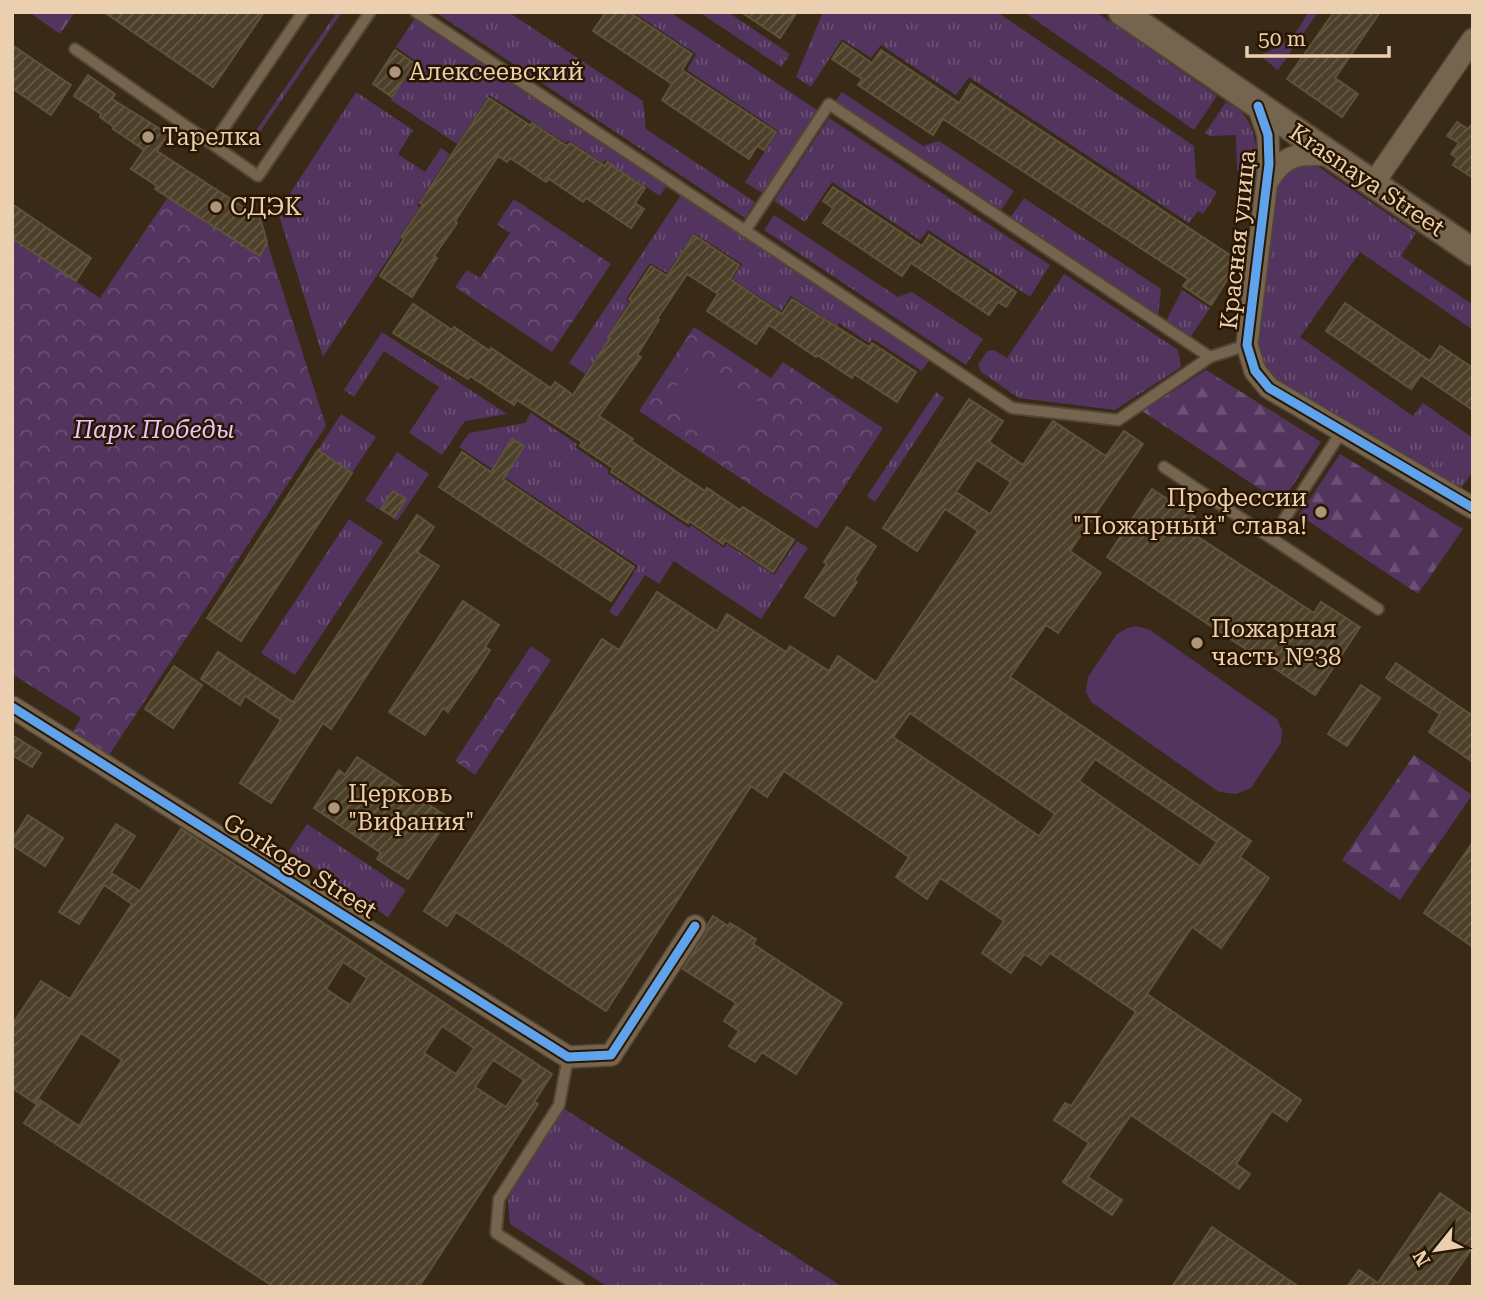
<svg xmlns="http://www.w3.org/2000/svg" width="1485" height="1299" font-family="'Roboto Serif',serif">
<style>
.grass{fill:url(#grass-tufts)}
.forest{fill:url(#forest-firs)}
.park{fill:url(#park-crowns)}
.pitch{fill:#52345f}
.building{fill:url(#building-hatch);stroke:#5e533a;stroke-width:2;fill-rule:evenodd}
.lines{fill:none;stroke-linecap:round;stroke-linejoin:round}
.service-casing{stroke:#534636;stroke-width:14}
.minor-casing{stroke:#534636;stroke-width:24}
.tertiary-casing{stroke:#534636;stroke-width:30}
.service{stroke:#76654e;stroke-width:10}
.minor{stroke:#76654e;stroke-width:21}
.tertiary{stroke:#76654e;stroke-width:26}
.cycleway-casing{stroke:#291600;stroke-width:13}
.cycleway{stroke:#60a3ed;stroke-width:9}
.poi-dot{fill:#ac957a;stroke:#291600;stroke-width:2.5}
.labels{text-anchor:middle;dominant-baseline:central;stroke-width:5;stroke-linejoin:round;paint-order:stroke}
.poi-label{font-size:24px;fill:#eacfb0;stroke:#291600;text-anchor:start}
.street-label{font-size:24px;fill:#eacfb0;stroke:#291600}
.park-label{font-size:24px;font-style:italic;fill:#e4c7f8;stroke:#291600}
</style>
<defs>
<pattern id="grass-tufts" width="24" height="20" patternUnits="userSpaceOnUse" patternTransform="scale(1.75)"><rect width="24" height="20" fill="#52345f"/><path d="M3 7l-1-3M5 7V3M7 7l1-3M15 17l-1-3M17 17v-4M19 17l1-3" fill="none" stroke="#6b5073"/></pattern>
<pattern id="forest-firs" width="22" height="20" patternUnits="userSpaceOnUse" patternTransform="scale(1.75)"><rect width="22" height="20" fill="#52345f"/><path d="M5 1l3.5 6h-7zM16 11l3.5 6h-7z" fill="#6b5073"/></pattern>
<pattern id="park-crowns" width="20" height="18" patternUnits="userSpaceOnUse" patternTransform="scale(1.75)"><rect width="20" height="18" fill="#52345f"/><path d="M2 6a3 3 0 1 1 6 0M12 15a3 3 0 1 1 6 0" fill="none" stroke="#6b5073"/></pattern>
<pattern id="building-hatch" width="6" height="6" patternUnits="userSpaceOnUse" patternTransform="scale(1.75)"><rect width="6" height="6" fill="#4c402a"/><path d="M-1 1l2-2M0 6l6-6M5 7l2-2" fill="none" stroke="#665b46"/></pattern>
</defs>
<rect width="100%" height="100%" fill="#382a17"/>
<g class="grass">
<path d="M337 12H342L251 145 248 142Z"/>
<path d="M435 12H508L643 101 646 129 755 202 745 218Z"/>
<path d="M633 12H670L820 112 765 195 745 182 778 131 687 70 696 54Z"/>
<path d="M699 12H728L790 54 781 67Z"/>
<path d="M823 12H997L1194 146 1196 178 1217 192 1203 214 1198 211 1189 223 969 77 956 95 881 45 871 58 842 39 811 87 796 77Z"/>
<path d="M1024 12H1096L1217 96 1194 130Z"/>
<path d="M1308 12H1318L1278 70 1259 55C1282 48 1298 34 1308 12Z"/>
<path d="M415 18 667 185 660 196 605 160 603 163 568 140 566 143 489 95 457 144 391 100 417 62 396 47Z"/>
<path d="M356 92 413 130 398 154 425 172 441 148 450 154 417 205 420 207 399 237 401 239 323 357 278 212Z"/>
<path d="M842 92 923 146 939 141 1014 191 999 213 834 103Z"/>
<path d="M1226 102C1232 106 1240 110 1244 115 1258 133 1258 163 1259 185L1237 170 1236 135 1210 136 1205 133Z"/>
<path d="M829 118 1050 265 1030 297 928 230 920 240 832 182 805 222 774 201Z"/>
<path d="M1308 164 1319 167 1416 233 1401 256 1473 305V330L1360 252 1300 337 1413 416 1423 403 1473 438V471L1459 491 1268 377 1255 346 1277 180 1292 167Z"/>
<path d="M681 195 929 360 922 371 873 339 869 343 839 323 837 326 791 296 781 311 732 279 742 264 694 233 667 273 650 263 626 299 629 302 607 337 609 338 585 374 569 363Z"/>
<path d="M1024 198 1161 289 1158 318 1009 219Z"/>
<path d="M774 215 898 297 912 292 983 339 966 365 764 230Z"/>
<path d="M1064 274 1178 350 1181 367 1115 410 1019 398 981 372 978 365 987 351 994 350 1007 358Z"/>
<path d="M1182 290 1210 308 1189 339 1165 323Z"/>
<path d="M382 332 507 414 465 421 442 455 409 433 439 387 384 351 354 397 344 390Z"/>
<path d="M936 392 944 398 875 502 867 496Z"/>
<path d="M531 413 577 444 575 447 609 470 607 473 689 528 691 525 724 548 727 544 774 575 797 541 808 548 761 619 674 561 659 584 645 575 617 617 609 612 638 566 459 447 469 433 525 423Z"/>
<path d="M341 414 376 437 352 473 318 450Z"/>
<path d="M397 452 429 474 397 521 365 500Z"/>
<path d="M349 519 383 542 295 675 261 653Z"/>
<path d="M307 824 406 890 388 917 289 851Z"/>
<path d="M563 1108 843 1287H608L510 1224 508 1202 511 1189Z"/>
</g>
<g class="forest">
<path d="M29 12H75L60 34Z"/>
<path d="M1206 370 1321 442 1281 503 1142 411Z"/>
<path d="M1340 454 1463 529 1418 594 1299 515Z"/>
<path d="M1414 755 1472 795 1400 900 1342 860Z"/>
</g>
<g class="park">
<path d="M168 197 259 256 267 242 326 426 109 755 73 732 81 718 14 675 12 676V238L100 298Z"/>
<path d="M514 199 611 264 552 352 455 287 467 270 480 278 510 233 497 224Z"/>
<path d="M694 327 771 378 783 362 883 428 817 529 639 411Z"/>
<path d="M531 646 551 660 475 775 455 761Z"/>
</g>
<g class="pitch">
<path d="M695 359 763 405 735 447 666 401Z"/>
<path d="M1136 626 1150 630 1277 719 1282 730 1281 743 1251 788 1236 794 1219 792 1091 702 1086 692 1088 677 1117 634 1128 628Z"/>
</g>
<g class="building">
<path d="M104 12H264L213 87Z"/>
<path d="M606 12H629L692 54 682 70 776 132 764 150 757 146 749 159 662 100 672 84 593 31Z"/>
<path d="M741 12H797L780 38Z"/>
<path d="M1334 12H1380L1335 78 1358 94 1342 117 1287 79Z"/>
<path d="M843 43 872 63 881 50 959 103 971 84 1239 261 1211 305 1183 286 1188 279 943 119 933 135 858 85 862 79 832 59Z"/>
<path d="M12 45 71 85 51 115 12 88Z"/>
<path d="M395 50 414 63 392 97 373 84Z"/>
<path d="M88 75 115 94 112 99 168 134 157 151 260 218 267 242 260 256 155 189 157 186 131 169 144 150 113 129 114 127 100 117 101 114 74 96Z"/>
<path d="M489 98 531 126 532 123 567 146 570 143 605 166 607 162 645 188 635 203 644 209 631 228 586 198 583 202 549 179 546 182 510 158 507 162 498 156 455 221 457 223 434 256 437 258 412 297 380 276 404 239 401 237 423 205 420 203Z"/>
<path d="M1457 122 1468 129 1473 123V178L1453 165 1457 158 1451 154 1459 143 1447 136Z"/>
<path d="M833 187 922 246 929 235 1016 292 1006 307 998 302 989 315 911 263 902 276 823 223 833 208 823 201Z"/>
<path d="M12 204 91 258 76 281 12 238Z"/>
<path d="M694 235 739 265 730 279 782 314 792 299 869 347 872 343 916 372 897 402 854 374 852 378 817 355 816 357 769 325 756 344 707 311 718 294 687 274 657 319 659 320 637 355 641 357 599 416 633 439 631 441 705 491 707 488 740 510 743 507 794 540 773 572 725 540 723 544 689 521 688 523 611 472 613 468 580 446 582 442 517 400 514 405 470 376 468 379 393 333 413 304 452 330 454 327 490 351 491 348 551 388 555 382 573 395 610 338 608 337 632 301 629 299 651 266 667 276Z"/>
<path d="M1345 303 1430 361 1440 346 1473 368V410L1421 375 1411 389 1326 331Z"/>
<path d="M969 399 1003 421 989 442 1023 465 1053 421 1106 456 1124 431 1143 444 1070 551 1101 573 1058 633 1046 625 1010 677 1251 841 1240 857 1269 878 1221 948 1192 927 1147 994 1301 1100 1287 1121 1272 1111 1236 1164 1250 1174 1239 1189 1131 1115 1088 1177 1122 1200 1112 1215 1063 1182 1089 1143 1054 1120 1065 1103 1071 1106 1136 1012 1050 953 1041 965 1024 954 1011 973 982 953 1004 921 940 878 927 899 896 877 909 857 784 771 767 797 751 786 606 1011 456 912 447 926 424 911 602 639 619 650 657 592 717 631 727 614 786 652 790 646 829 671 838 656 876 682 978 531 945 509 917 551 883 528ZM977 460 1011 482 990 514 956 492ZM910 713 1055 814 1039 836 893 737ZM1095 759 1217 842 1200 866 1079 781Z"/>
<path d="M512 439 524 446 503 479 634 567 611 601 439 487 462 452 491 472Z"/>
<path d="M318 450 352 473 241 641 207 618Z"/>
<path d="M1152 489 1195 517 1186 529 1314 613 1321 602 1360 627 1315 695 1107 557Z"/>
<path d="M393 491 406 499 394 517 381 509Z"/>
<path d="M417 515 434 527 417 552 439 566 331 729 323 723 271 803 240 783 281 720 245 696 240 705 201 679 218 652 293 702Z"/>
<path d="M847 527 876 546 854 580 857 582 834 616 805 597 827 564 824 562Z"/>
<path d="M463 601 499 625 485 647 490 650 476 672 448 712 443 708 425 735 389 712Z"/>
<path d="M1396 663 1473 716V762L1429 732 1440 714 1386 678Z"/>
<path d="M174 666 202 685 173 728 145 709Z"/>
<path d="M1361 685 1380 698 1347 746 1328 734Z"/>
<path d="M12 735 41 753 32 767 12 755Z"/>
<path d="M357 757 449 818 408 879 377 859 381 853 314 808 339 770 345 775Z"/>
<path d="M28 815 63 838 45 866 12 845V840Z"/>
<path d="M116 824 135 836 111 873 140 891 181 829 552 1074 534 1102 538 1104 419 1287H274L24 1123 40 1100 79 1126 122 1060 81 1033 35 1103 12 1088V1025L41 981 70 999 132 904 104 885 79 924 59 912ZM343 962 367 978 350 1005 326 989ZM442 1026 474 1048 456 1074 424 1053ZM493 1060 524 1080 506 1107 475 1087Z"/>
<path d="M1473 842V947L1424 913Z"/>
<path d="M713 916 728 926 730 923 756 939 753 944 842 1003 796 1074 762 1052 755 1062 729 1046 739 1031 724 1021 736 1003 683 969 706 933 708 924Z"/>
<path d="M1440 1193 1473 1216V1247L1445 1287H1347L1359 1270 1378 1283Z"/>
<path d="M1212 1227 1299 1287H1172Z"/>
</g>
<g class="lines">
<defs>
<g id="service">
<path d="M416 12 1012 408 1118 420 1210 357 1247 345"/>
<path d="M75 49 258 176 370 12"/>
<path d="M213 144 303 12"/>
<path d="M745 231 829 104 1210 357"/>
<path d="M1164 467 1378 609"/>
<path d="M1272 538 1342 431"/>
<path d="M568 1057 559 1105 499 1199 496 1233 579 1287"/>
</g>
<g id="minor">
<path d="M1258 106 1268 135 1269 164 1247 345 1255 371 1269 388 1473 508"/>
<path d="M1268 181C1284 153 1301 153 1330 155"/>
<path d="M1373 184 1473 39"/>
<path d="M12 707 568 1057 611 1055 695 926"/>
</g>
<path id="tertiary" d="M1122 12 1473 252"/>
</defs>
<use href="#service" class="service-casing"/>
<use href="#minor" class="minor-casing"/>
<use href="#tertiary" class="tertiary-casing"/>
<use href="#service" class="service"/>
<use href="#minor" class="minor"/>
<use href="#tertiary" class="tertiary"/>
<defs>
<g id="cycleway">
<path d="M1258 106 1268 135 1269 164 1247 345 1255 371 1269 388 1473 508"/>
<path d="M12 707 568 1057 611 1055 695 926"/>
</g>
</defs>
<use href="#cycleway" class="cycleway-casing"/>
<use href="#cycleway" class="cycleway"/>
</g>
<g class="poi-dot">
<circle cx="395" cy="72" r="7"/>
<circle cx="148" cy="137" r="7"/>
<circle cx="216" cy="207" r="7"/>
<circle cx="1321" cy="512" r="7"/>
<circle cx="1197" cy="643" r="7"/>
<circle cx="334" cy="808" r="7"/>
</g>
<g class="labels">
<g class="poi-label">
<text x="409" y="72">Алексеевский</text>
<text x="162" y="137">Тарелка</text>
<text x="230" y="207">СДЭК</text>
<text x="1307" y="498" text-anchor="end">Профессии<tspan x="1307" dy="28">"Пожарный" слава!</tspan></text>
<text x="1211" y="629">Пожарная<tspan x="1211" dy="28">часть №38</tspan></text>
<text x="348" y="794">Церковь<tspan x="348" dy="28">"Вифания"</tspan></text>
</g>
<g class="street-label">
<text transform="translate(1367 180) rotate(34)">Krasnaya Street</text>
<text transform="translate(1238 240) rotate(-84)">Красная улица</text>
<text transform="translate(300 866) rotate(32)">Gorkogo Street</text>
</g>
<g class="park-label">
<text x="154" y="430">Парк Победы</text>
</g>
</g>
<rect width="1485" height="1299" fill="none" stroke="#eacfb0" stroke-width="28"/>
<g transform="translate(1436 1250) rotate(240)" stroke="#291600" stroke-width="5" paint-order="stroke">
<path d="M0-5L12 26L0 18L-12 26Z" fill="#eacfb0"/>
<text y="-10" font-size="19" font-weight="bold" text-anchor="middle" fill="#eacfb0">N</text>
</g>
<path d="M1247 46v10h142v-10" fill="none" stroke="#eacfb0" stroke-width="3.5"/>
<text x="1258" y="46" font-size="21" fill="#eacfb0" stroke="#291600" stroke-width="5" paint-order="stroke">50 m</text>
</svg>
